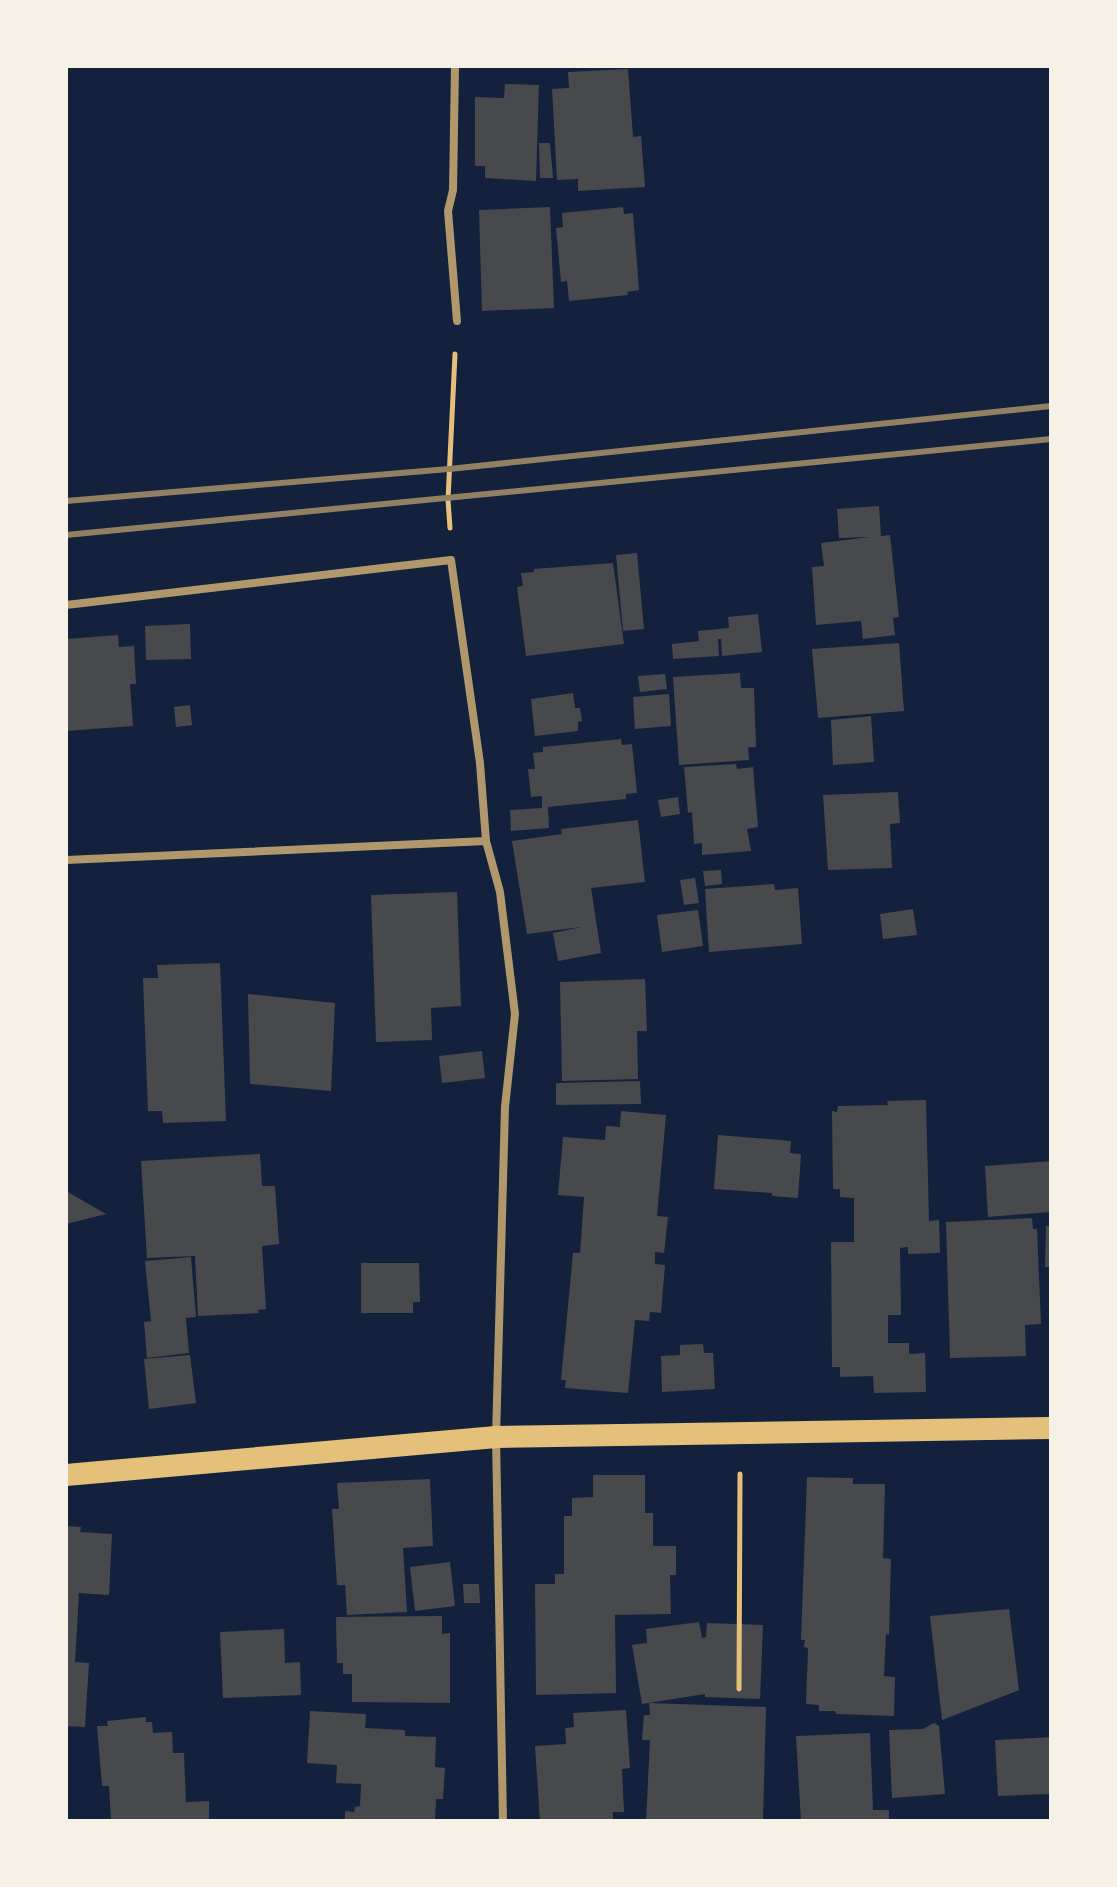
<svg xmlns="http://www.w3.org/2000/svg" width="1117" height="1887" font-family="'Archivo Narrow',sans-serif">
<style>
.building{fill:#48494c}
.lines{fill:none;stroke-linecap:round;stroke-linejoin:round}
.path{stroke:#e5c07b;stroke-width:5}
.minor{stroke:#b1986c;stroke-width:8}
.trunk{stroke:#e5c07b;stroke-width:22}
.rail{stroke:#918062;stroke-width:6}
</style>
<rect width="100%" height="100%" fill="#14213d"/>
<g class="building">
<path d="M628 69 633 137 641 136 645 187 578 191V179L557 180 552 89 569 88 568 72Z"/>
<path d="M505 84 539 85 536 181 485 178V166H475V97L504 98Z"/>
<path d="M539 143H550L553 178H540Z"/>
<path d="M550 207 554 308 482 311 479 210Z"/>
<path d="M623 207 624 214 633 213 639 290 627 292 628 295 569 301 567 281 561 282 556 228 563 227 562 213Z"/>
<path d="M879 506 881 536 890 535 899 617 893 618 895 635 863 639 861 621 816 625 812 567 824 566 821 543 870 537 839 538 837 509Z"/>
<path d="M637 553 644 629 623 631 616 555Z"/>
<path d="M613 563 624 644 526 656 517 587 523 586 521 573 534 572V569Z"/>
<path d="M758 614 762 652 722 656 721 639H718L719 656 673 659 672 644 699 641 698 631 729 628 728 617Z"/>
<path d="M190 624 191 659 146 660 145 626Z"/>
<path d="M118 635 119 647 134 646 136 684H130L133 726 66 731V639Z"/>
<path d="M899 643 904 711 818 718 812 649Z"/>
<path d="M740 673 741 688H754L756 747H748L749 760 679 765 673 677Z"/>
<path d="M665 674 667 689 640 692 638 676Z"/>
<path d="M573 693 575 708H580L582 721 578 722V731L535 736 531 699Z"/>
<path d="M669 694 671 726 635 729 633 697Z"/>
<path d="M190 705 192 725 176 727 174 707Z"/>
<path d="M871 716 874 762 833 765 831 720Z"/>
<path d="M621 739 622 745 632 744 637 793 626 794V799L548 807 549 828 511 831 510 810 542 808V796L531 797 528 769H535L533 753 543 752V747Z"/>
<path d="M736 764 737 769 753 767 758 827 747 829 751 851 702 855V843L694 844 692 812 688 813 684 767Z"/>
<path d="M898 792 900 823 890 824 892 868 828 870 823 795Z"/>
<path d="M678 797 680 814 661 817 658 800Z"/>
<path d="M638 820 645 882 591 888 601 953 558 961 553 933 581 927 527 934 512 841 562 834 561 829Z"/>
<path d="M721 870 722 884 705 886 703 871Z"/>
<path d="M695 878 699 903 684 905 680 880Z"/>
<path d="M774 884 775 890 798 888 802 944 709 952 705 889Z"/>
<path d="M457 892 461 1006 431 1008 432 1040 376 1042 371 895Z"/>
<path d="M913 909 917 935 883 939 880 914Z"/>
<path d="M698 910 703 946 662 952 657 915Z"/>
<path d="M220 963 226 1121 163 1123 162 1111H148L143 978H158L157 965Z"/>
<path d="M645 979 647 1031H637L638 1079 562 1081 560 982Z"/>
<path d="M248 994 335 1003 331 1091 250 1084Z"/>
<path d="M482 1051 485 1078 442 1083 439 1056Z"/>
<path d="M640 1081 641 1104 556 1105V1083Z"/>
<path d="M926 1100 929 1221 939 1220 940 1253 908 1254V1247L900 1248 901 1315H888V1343H909V1354L925 1353 926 1392 874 1393 873 1376 840 1377V1367H832L831 1242H854V1198L840 1197V1189H833L832 1111 837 1112 838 1106 888 1105 887 1101Z"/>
<path d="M621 1111 666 1115 657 1216 668 1217 664 1253 655 1252V1264L665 1265 661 1313 650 1312 649 1321 635 1320 628 1393 565 1388 566 1380H561L573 1253H580L584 1197 558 1195 563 1137 605 1140 606 1126 620 1127Z"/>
<path d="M718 1135 791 1141 790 1153 801 1154 798 1198 772 1196V1193L714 1189Z"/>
<path d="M260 1154 262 1186H275L279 1244 262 1246 266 1309 258 1310 259 1313 198 1316 195 1256 147 1258 141 1161Z"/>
<path d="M1051 1161V1212L988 1217 985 1166Z"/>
<path d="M66 1191 106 1214 66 1224Z"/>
<path d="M1032 1218 1033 1229H1037L1041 1324 1025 1325 1026 1356 950 1358 946 1222Z"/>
<path d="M1046 1226H1051V1267H1045Z"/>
<path d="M191 1257 196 1317 186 1318 189 1353 147 1358 144 1322 151 1321 145 1261Z"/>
<path d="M361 1263H419L420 1302H413V1313H361Z"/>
<path d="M703 1344 704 1353H713L715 1389 662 1392 661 1356 680 1355V1345Z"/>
<path d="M190 1355 196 1403 149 1409 144 1359Z"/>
<path d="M593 1475H645V1513H653V1546H676V1575H670L671 1614 615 1615 616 1693 536 1695 535 1584H555V1574H564V1516H572V1498L593 1497Z"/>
<path d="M807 1477 853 1478V1484H885L883 1558 891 1559 889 1635 886 1634 884 1676 895 1677 894 1716 836 1714 835 1711H819V1705L806 1704 808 1648 804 1647 805 1640H801Z"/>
<path d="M430 1479 433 1546 403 1548 407 1612 347 1615 345 1585H337L332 1509H339L337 1483Z"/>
<path d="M66 1526 81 1527 80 1532 112 1534 109 1595 79 1593 75 1662 89 1663 85 1727 66 1726Z"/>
<path d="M450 1562 455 1606 415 1611 410 1567Z"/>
<path d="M463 1584H479L480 1603H464Z"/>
<path d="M1009 1609 1019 1690 942 1720 930 1616Z"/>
<path d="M442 1616V1634L450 1633V1703L352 1702V1674H343V1663H337L336 1617Z"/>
<path d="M699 1622 702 1638 706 1637 707 1623 763 1625 760 1699 705 1697V1694L642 1704 632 1645 647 1643 646 1629Z"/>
<path d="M284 1629 285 1663 300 1662 301 1695 223 1698 220 1632Z"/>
<path d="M649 1703 766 1707 763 1821H646L650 1740H642L644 1715H650Z"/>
<path d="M626 1710 630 1768 622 1769 624 1812H613V1821H540L535 1746 566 1744 565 1728 574 1727 573 1713Z"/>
<path d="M310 1711 366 1714 365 1728 405 1730V1736L436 1737 435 1767 445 1768 443 1799H436L435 1821H345V1811L354 1812 355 1807 360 1806 361 1784 336 1783 337 1765 307 1763Z"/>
<path d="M146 1717V1722H152L153 1733 172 1732 173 1753H184L186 1802 209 1801V1821H111L109 1786H102L97 1726H108L107 1721Z"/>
<path d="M934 1723 939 1726 945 1794 892 1798 889 1730 923 1729Z"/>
<path d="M870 1733 873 1810H889V1821H801L796 1736Z"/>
<path d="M1051 1737V1794L998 1796 995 1740Z"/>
</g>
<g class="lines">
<g class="path">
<path d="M450 528 448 500 455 354"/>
<path d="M739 1689 740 1474"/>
</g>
<g class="minor">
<path d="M455 66 453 190 448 211 457 321"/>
<path d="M66 605 451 560 480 763 486 841 500 892 515 1014 505 1107 496 1437 503 1821"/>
<path d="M66 860 486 841"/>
</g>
<path class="trunk" d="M66 1475 496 1437 1051 1428"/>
<g class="rail">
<path d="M66 501 449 469 1051 406"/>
<path d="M66 535 1051 439"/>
</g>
</g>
<rect width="1117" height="1887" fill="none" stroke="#f6f1e7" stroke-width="136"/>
</svg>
